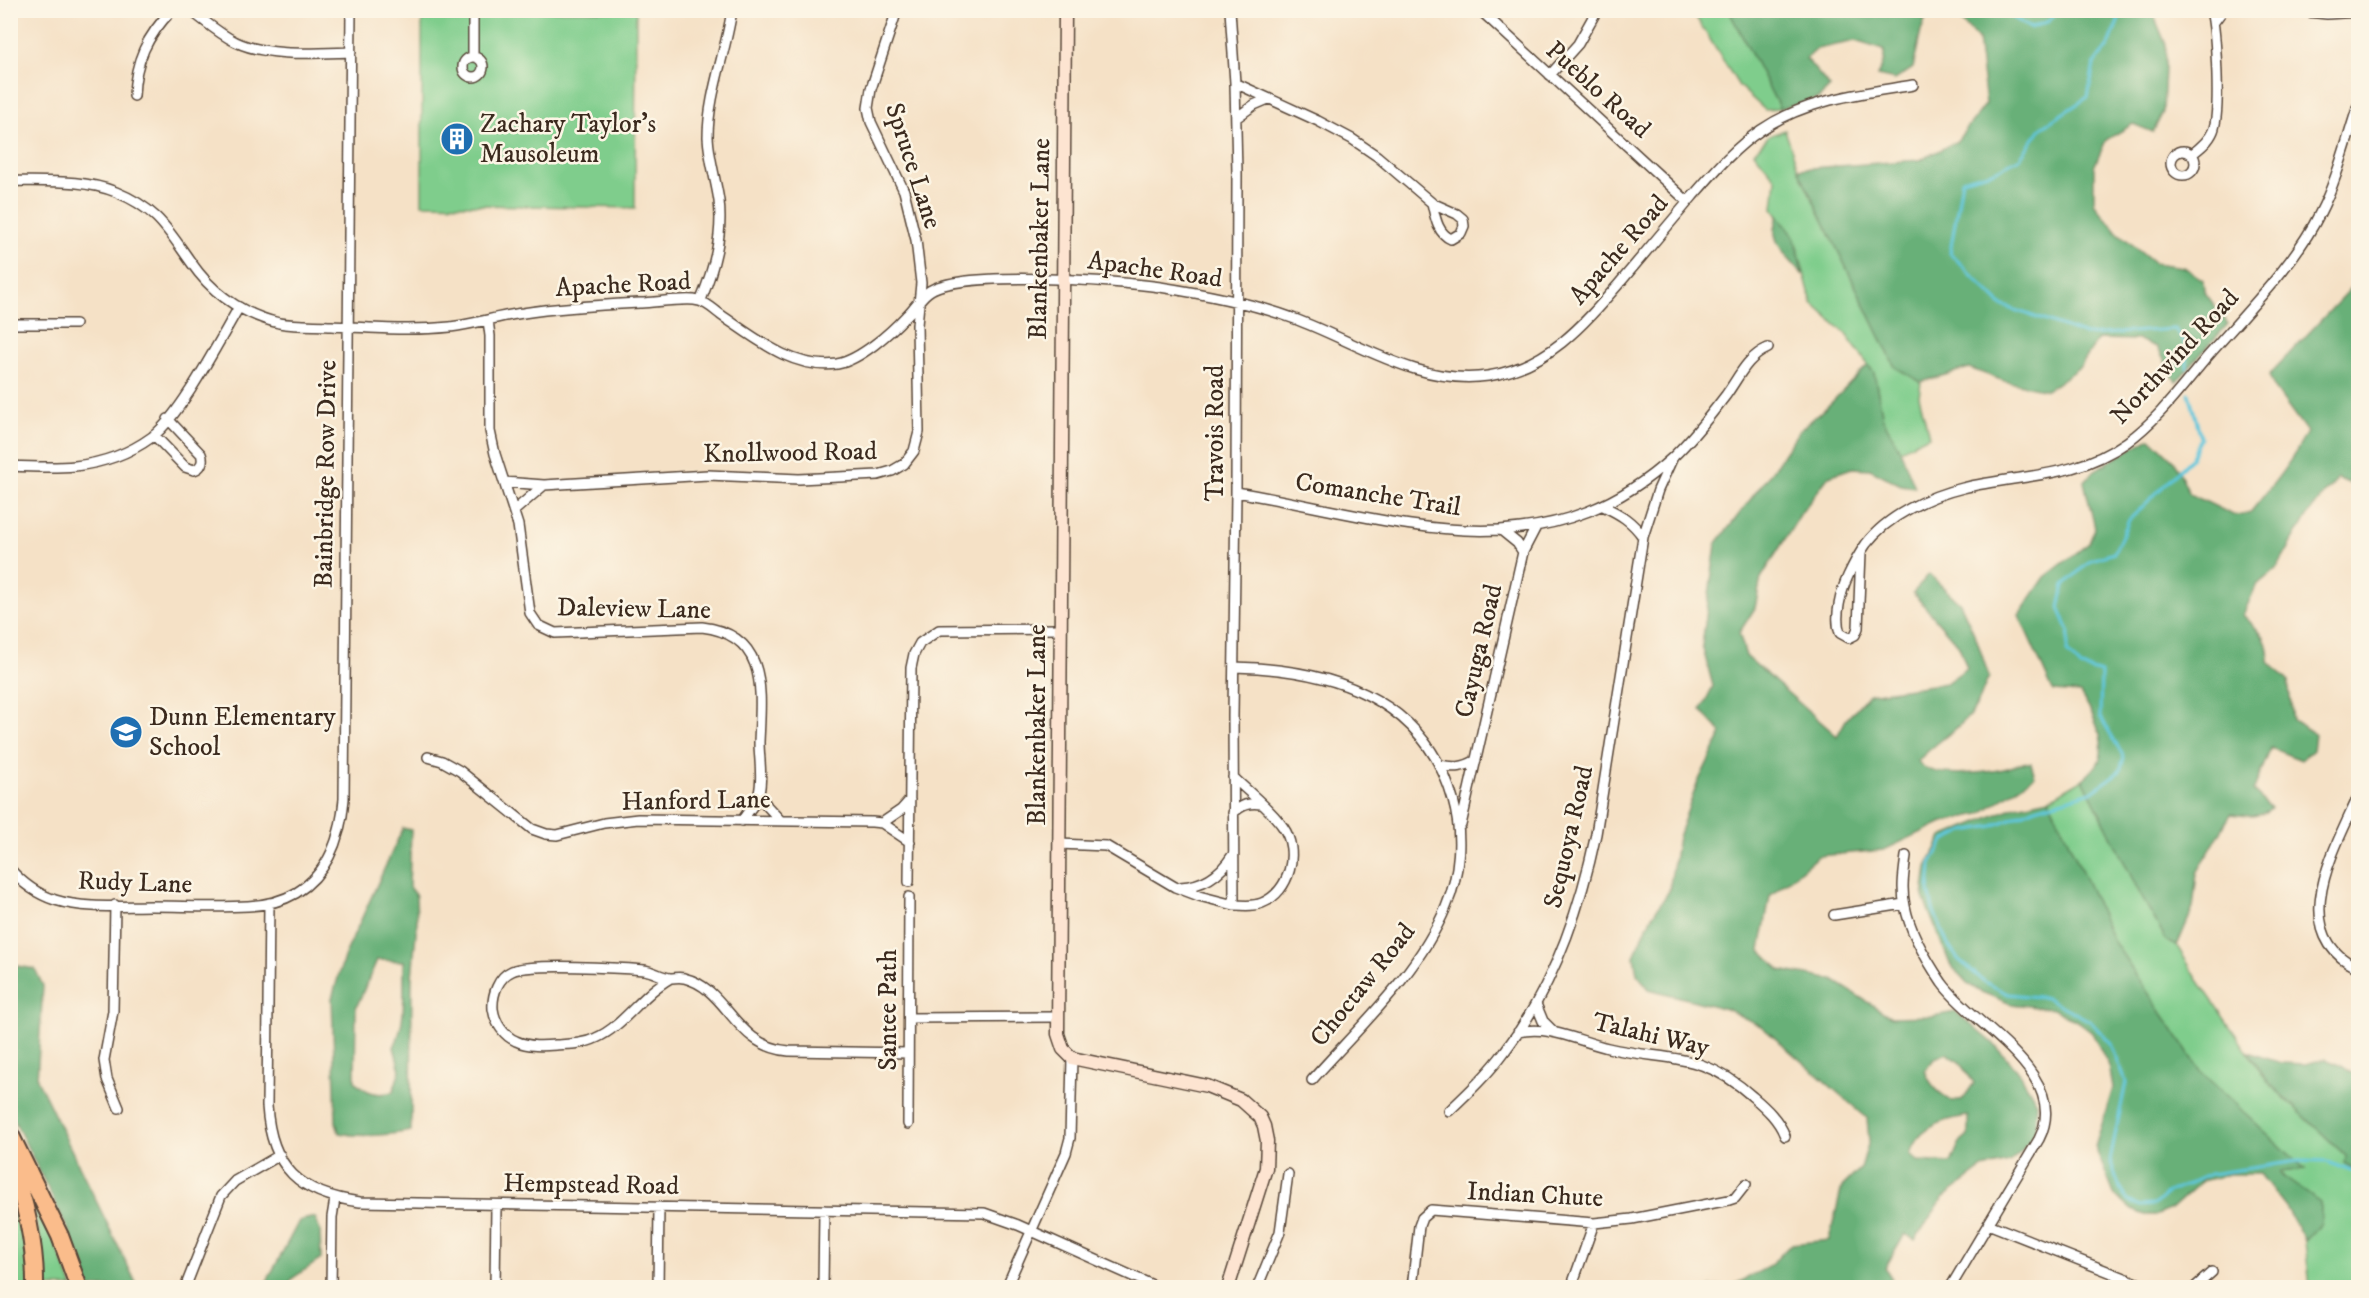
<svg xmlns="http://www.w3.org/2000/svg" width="2369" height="1298" font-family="'IM FELL DW Pica',serif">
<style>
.green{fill:#7fcd8c;stroke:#5d7c55;stroke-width:1.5}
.forest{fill:#67b078;stroke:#516d4b;stroke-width:1.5;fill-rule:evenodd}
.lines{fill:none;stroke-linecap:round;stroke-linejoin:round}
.stream{stroke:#60c7dd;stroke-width:3}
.street-casing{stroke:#574537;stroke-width:12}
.secondary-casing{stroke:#574537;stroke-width:15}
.highway-casing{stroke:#574537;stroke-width:20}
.street{stroke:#fff;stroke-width:9}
.secondary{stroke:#fde4d1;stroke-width:12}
.highway{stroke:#fabc8b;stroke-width:16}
.labels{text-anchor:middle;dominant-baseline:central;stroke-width:5;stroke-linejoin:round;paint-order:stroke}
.street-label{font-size:26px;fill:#3b2a1e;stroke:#fcf5e5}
.poi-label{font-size:26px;fill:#3b2a1e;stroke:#fcf5e5;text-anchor:start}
</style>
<rect width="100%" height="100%" fill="#fcf5e5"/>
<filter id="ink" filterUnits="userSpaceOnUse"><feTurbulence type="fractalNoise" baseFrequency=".0167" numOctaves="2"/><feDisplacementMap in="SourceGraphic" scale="12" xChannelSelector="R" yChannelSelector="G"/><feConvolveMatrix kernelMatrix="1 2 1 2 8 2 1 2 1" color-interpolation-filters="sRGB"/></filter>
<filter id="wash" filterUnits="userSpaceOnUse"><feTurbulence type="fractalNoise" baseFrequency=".008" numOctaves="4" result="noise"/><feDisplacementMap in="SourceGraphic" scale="24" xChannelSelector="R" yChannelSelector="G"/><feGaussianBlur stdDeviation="1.35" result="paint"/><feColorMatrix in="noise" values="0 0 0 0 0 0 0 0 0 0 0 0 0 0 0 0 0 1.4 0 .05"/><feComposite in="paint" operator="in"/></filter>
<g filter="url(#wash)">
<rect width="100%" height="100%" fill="#f5e1c6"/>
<path class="green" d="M422 11H636L635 208 422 204Z
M1684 11H1729L1780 109 1765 110 1739 86 1696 17Z
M1785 130 1798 169 1895 367 1921 382 1919 396 1929 436 1900 450 1883 419 1874 373 1845 333 1812 303 1795 239 1773 208 1776 179 1754 152 1769 136Z
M2083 779 2140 894 2167 941 2177 946 2198 980 2269 1083 2346 1156V1164L2358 1172V1287H2310L2305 1241 2321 1224 2280 1172 2304 1169 2203 1075 2114 942 2049 799Z
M10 1174 27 1234 30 1287H11Z
M30 1184 73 1287H42L41 1242 29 1191Z"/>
<path class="forest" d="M1729 11H2152L2166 45 2163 112 2153 132 2133 124 2106 140 2094 167V203L2117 232 2155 263 2184 267 2203 280 2204 291 2228 324 2176 382 2157 347 2139 340 2098 339 2081 366 2047 390 2004 381 1969 368 1921 382 1895 367 1798 169 1920 160 1956 142 1986 104 1978 39 1960 20 1958 12 1926 17 1921 31 1913 68 1895 80 1877 76 1884 61V50L1855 41 1817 49 1806 59 1830 87 1819 98 1780 109Z
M1778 215 1795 239 1803 275C1794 264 1777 249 1775 234 1774 228 1777 221 1778 215Z
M2358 281V487L2337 478 2307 516 2278 567 2256 586 2243 615C2260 633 2269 636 2269 662L2288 681 2293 720 2315 734 2313 750 2301 760 2271 748 2253 791 2271 808C2259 819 2246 816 2231 814L2197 873 2193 908 2177 946 2167 941 2140 894 2083 779C2089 774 2096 768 2099 761 2108 740 2091 711 2080 693L2053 691 2019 615 2045 577 2089 543 2095 528 2084 482 2095 470 2150 438 2174 461 2190 494 2233 515 2249 514C2270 488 2292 462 2307 432L2274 387 2269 375Z
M1868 365 1874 373 1883 419 1900 450 1915 487 1901 485 1870 469 1852 468 1829 476 1801 513 1761 578 1755 608 1739 633 1746 656 1837 736 1846 720 1869 694 1946 683 1967 668 1959 646 1913 593 1929 574 1960 603 1977 640 1989 677C1983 687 1981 699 1975 708 1961 729 1935 742 1918 761 1928 780 1985 773 2004 769 2016 767 2017 761 2031 763L2035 776 1980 814 1943 822 1884 850 1818 856 1770 896 1760 950 1780 970 1833 980 1891 1017 1933 1016 1956 1012 1992 1042 2017 1069 2037 1103 2035 1133 2021 1152 2009 1162 1983 1168 1943 1198 1915 1240 1905 1234 1885 1268 1892 1279 1884 1287H1709L1732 1286 1770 1266 1791 1244 1829 1240 1842 1187 1861 1168 1869 1141 1867 1118 1761 1026 1726 1009 1649 989 1637 974 1634 956 1651 918 1669 891 1678 837 1697 784 1722 733 1701 710 1713 686 1702 645 1716 544 1770 474 1799 431 1831 403ZM1947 1053 1959 1062 1974 1083 1963 1099 1953 1102C1939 1093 1930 1086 1925 1070L1935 1058ZM1968 1116V1136L1959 1144 1951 1163 1918 1161 1910 1154C1917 1128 1945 1119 1968 1116Z
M2049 799 2114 942 2202 1073 2305 1169 2280 1172 2282 1176 2321 1203V1224L2305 1241 2286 1207 2260 1174H2228L2202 1181 2171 1209 2158 1215H2145L2132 1210 2114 1194 2095 1147 2113 1088 2109 1066 2091 1031 2079 1022 2053 1009 2011 1004 1979 991 1968 984 1950 964 1923 897 1927 867 1942 837 2016 806Z
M403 828 411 830 409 887 416 896 417 922 412 978 411 1131C386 1135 364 1138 339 1133L336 1122 332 998 344 957ZM377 960 404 961C403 990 407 1021 394 1047L400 1070 393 1092C377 1096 366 1093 355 1081L356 1008Z
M11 965 35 969 43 986 37 1079 138 1287H88L67 1227 11 1114Z
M2248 1052 2281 1063 2305 1064 2325 1059 2340 1065 2358 1077V1172L2345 1164 2346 1156 2269 1083Z
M315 1217 320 1231 321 1259 293 1278 287 1287H264L299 1221Z"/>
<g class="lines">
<path class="stream" d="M1884 10H1891
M2001 10 2030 28 2049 21 2058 10
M2115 10 2119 19 2109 45 2094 64 2088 97 2042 127 2020 158 1995 171 1962 180 1950 253 2001 305 2086 335 2175 329 2187 346V368
M2189 393 2201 438 2191 459 2129 520 2114 553 2091 560 2064 585 2059 608 2069 631 2067 652 2081 667 2101 673 2100 716 2124 757 2120 771 2091 792 2036 808 1993 826 1964 831 1944 841 1931 863 1929 891 1933 909 1948 945 1958 959 1985 982 2008 994 2047 998 2090 1021 2111 1044 2126 1082 2110 1160 2120 1188 2128 1201 2141 1206 2154 1205 2166 1194 2210 1174 2298 1161 2326 1162 2355 1172 2358 1176"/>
</g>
</g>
<g filter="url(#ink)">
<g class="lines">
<g class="street-casing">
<path id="street" d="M190 10C205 21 219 34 236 42 267 57 317 53 351 52
M1480 10 1688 202
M2288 10 2327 14 2358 12
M2214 22 2223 10
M473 57V10
M463 67a10 10 0 1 1 20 0a10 10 0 1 1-20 0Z
M1550 75 1578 44 1597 10
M1235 83 1318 121 1352 139 1377 156 1432 203 1457 214 1463 219 1464 226 1461 233 1451 239C1437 233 1435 216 1432 203
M134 96C135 61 147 36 172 10
M1236 118 1254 105 1268 99
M2171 163a12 12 0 1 1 24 0a12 12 0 1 1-24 0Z
M2192 154C2200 148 2209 141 2213 131 2221 112 2216 32 2211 10
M10 181C46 182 83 179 116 192 163 211 171 237 199 273 219 298 248 316 279 323 297 326 314 325 332 326 371 328 411 331 450 327 475 324 499 316 523 313 562 307 602 305 641 303 658 302 677 299 694 300 705 301 712 308 721 315 755 338 793 370 837 364 860 360 890 333 906 316 914 309 919 299 928 292 956 269 1119 281 1160 287 1205 294 1253 303 1295 319 1357 342 1419 386 1488 376 1549 367 1585 323 1623 279 1646 252 1669 224 1692 197 1713 173 1734 148 1761 130 1806 99 1860 94 1913 85
M701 300C714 268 723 236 719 201 716 180 709 159 708 137 708 95 726 52 732 10
M488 320 490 336V431L495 454 518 525 530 613 538 625 555 633 702 627C769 635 761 692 759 742 759 758 763 778 759 793 757 803 747 812 742 821
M10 324H75
M154 435 185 467 194 470C201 468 204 461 201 454L168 419
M10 466C32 467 54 468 75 466 102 463 130 453 152 437 181 415 219 341 239 307
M504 482 544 485 708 475 799 479 878 475 892 471 904 464 914 451 919 432 917 325 921 283 916 240 904 191 871 122 868 108 871 89 897 10
M1236 492C1392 518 1540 579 1673 457 1693 438 1710 416 1726 395 1739 377 1747 357 1768 348
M1603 506C1620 514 1632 521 1643 537
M514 511 544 485
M1501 530 1517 543 1523 552
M1861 552 1858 628 1855 635 1849 638 1840 633C1834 617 1841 591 1848 576 1853 565 1859 554 1866 544 1887 516 1929 496 1963 488 2021 474 2075 479 2127 442 2159 419 2183 385 2208 356 2245 313 2295 264 2320 213 2337 180 2346 142 2358 106
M1234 667C1331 669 1424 697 1453 800 1463 835 1460 874 1446 907 1418 974 1360 1026 1312 1080
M428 757 442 761 460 771 532 829 546 834 557 835 604 823 638 819 872 822 882 823 910 842
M1439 765C1454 768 1463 768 1476 760
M1233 777C1249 793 1270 808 1283 827 1300 851 1290 892 1262 903 1252 907 1244 905 1234 905
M759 793 767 806 781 821
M2358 797C2335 849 2285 933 2358 968
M1233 813C1242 805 1249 802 1261 804
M882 823 901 810 910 800
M1461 825 1523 552 1536 527
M1059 844 1106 846 1175 887 1199 896 1234 905 1233 716 1236 492 1237 173 1235 83 1230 10
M1906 856C1904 872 1901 889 1905 906 1910 933 1927 961 1942 983 1973 1026 2072 1074 2039 1139L1950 1288
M10 869C22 883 37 894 55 900 84 909 120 906 151 906 183 906 216 908 248 906 265 905 281 902 296 893 330 872 341 836 344 799L351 10
M909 882 911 668 914 654 920 643 939 630 1060 629
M1180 887C1204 886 1220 875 1232 856
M269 903 267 1106C271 1168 300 1194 360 1202L984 1213 1018 1225 1159 1288
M115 905 113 1011 104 1060 107 1079 119 1108
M1834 915 1904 904
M670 978C663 983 655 988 649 994 632 1009 617 1029 596 1038 584 1044 570 1044 556 1045 543 1046 529 1047 516 1041 504 1036 495 1023 493 1009 492 995 498 977 512 971 530 963 621 968 644 970 653 971 661 977 670 978 675 978 679 977 684 978 729 989 733 1046 789 1051L908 1053
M1536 1004 1543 1021 1554 1032
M909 1018 1058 1017
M1518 1032C1550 1025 1578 1041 1608 1048 1669 1062 1701 1050 1753 1097 1766 1108 1779 1120 1785 1136
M1449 1111C1469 1092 1489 1073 1505 1051 1553 988 1580 910 1596 834L1643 537 1658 490 1673 457
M908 1124 909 897
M1988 1224 2150 1288
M185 1288 221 1196 235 1181 280 1155
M331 1288 332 1217 335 1199
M495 1288 496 1205
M658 1288 659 1207
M823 1288 824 1210
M1006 1288 1066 1153 1070 1138 1072 1058
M1257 1288 1280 1232 1288 1174
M1412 1288 1419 1226 1422 1218 1431 1210 1594 1223 1632 1219 1729 1200 1735 1198 1746 1184
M1571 1288 1594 1223
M2194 1288 2212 1272"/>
</g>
<g class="secondary-casing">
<path id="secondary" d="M1065 10 1058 1034 1063 1049 1072 1058 1207 1086 1241 1100 1260 1117 1264 1126 1267 1141 1266 1168 1228 1288"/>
</g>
<g class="highway-casing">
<path id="highway" d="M10 1134 60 1236 79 1288
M10 1158C25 1200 36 1243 35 1288"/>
</g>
<use href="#street" class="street"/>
<use href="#secondary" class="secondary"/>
<use href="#highway" class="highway"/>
</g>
</g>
<defs>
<g id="building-disc" transform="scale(1.725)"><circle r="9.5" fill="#1f6fb2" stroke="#fcf5e5"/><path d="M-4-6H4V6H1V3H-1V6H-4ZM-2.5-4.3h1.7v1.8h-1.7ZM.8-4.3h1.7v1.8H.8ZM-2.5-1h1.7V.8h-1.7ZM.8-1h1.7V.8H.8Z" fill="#fff"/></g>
<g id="school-disc" transform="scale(1.725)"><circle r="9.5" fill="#1f6fb2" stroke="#fcf5e5"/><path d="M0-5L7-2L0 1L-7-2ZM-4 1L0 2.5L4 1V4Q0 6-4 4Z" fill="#fff"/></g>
</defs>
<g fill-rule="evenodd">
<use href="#building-disc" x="457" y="139"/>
<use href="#school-disc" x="126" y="732"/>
</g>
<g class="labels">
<g class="street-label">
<text transform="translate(1598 90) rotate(42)">Pueblo Road</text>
<text transform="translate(913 166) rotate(72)">Spruce Lane</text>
<text transform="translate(1040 239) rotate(-89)">Blankenbaker Lane</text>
<text transform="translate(1619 250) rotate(-49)">Apache Road</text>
<text transform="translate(1155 270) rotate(8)">Apache Road</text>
<text transform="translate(623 285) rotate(-3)">Apache Road</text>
<text transform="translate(2175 357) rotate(-47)">Northwind Road</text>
<text transform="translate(1215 433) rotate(-90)">Travois Road</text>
<text transform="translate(790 453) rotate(-1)">Knollwood Road</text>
<text transform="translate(326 474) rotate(-89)">Bainbridge Row Drive</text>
<text transform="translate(1378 495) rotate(9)">Comanche Trail</text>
<text transform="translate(634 609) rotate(1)">Daleview Lane</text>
<text transform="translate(1479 651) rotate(-77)">Cayuga Road</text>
<text transform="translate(1037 725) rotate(-90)">Blankenbaker Lane</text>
<text transform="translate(696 801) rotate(-1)">Hanford Lane</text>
<text transform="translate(1569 837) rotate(-77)">Sequoya Road</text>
<text transform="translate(135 883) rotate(2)">Rudy Lane</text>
<text transform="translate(1363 985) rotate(-51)">Choctaw Road</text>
<text transform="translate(888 1010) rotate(-90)">Santee Path</text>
<text transform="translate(1651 1035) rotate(13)">Talahi Way</text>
<text transform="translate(591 1185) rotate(1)">Hempstead Road</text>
<text transform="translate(1535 1195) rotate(3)">Indian Chute</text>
</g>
<g class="poi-label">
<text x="480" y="124">Zachary Taylor's<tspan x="480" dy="30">Mausoleum</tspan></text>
<text x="149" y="717">Dunn Elementary<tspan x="149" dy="30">School</tspan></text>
</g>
</g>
<rect width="2369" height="1298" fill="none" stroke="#fcf5e5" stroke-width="36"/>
</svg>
